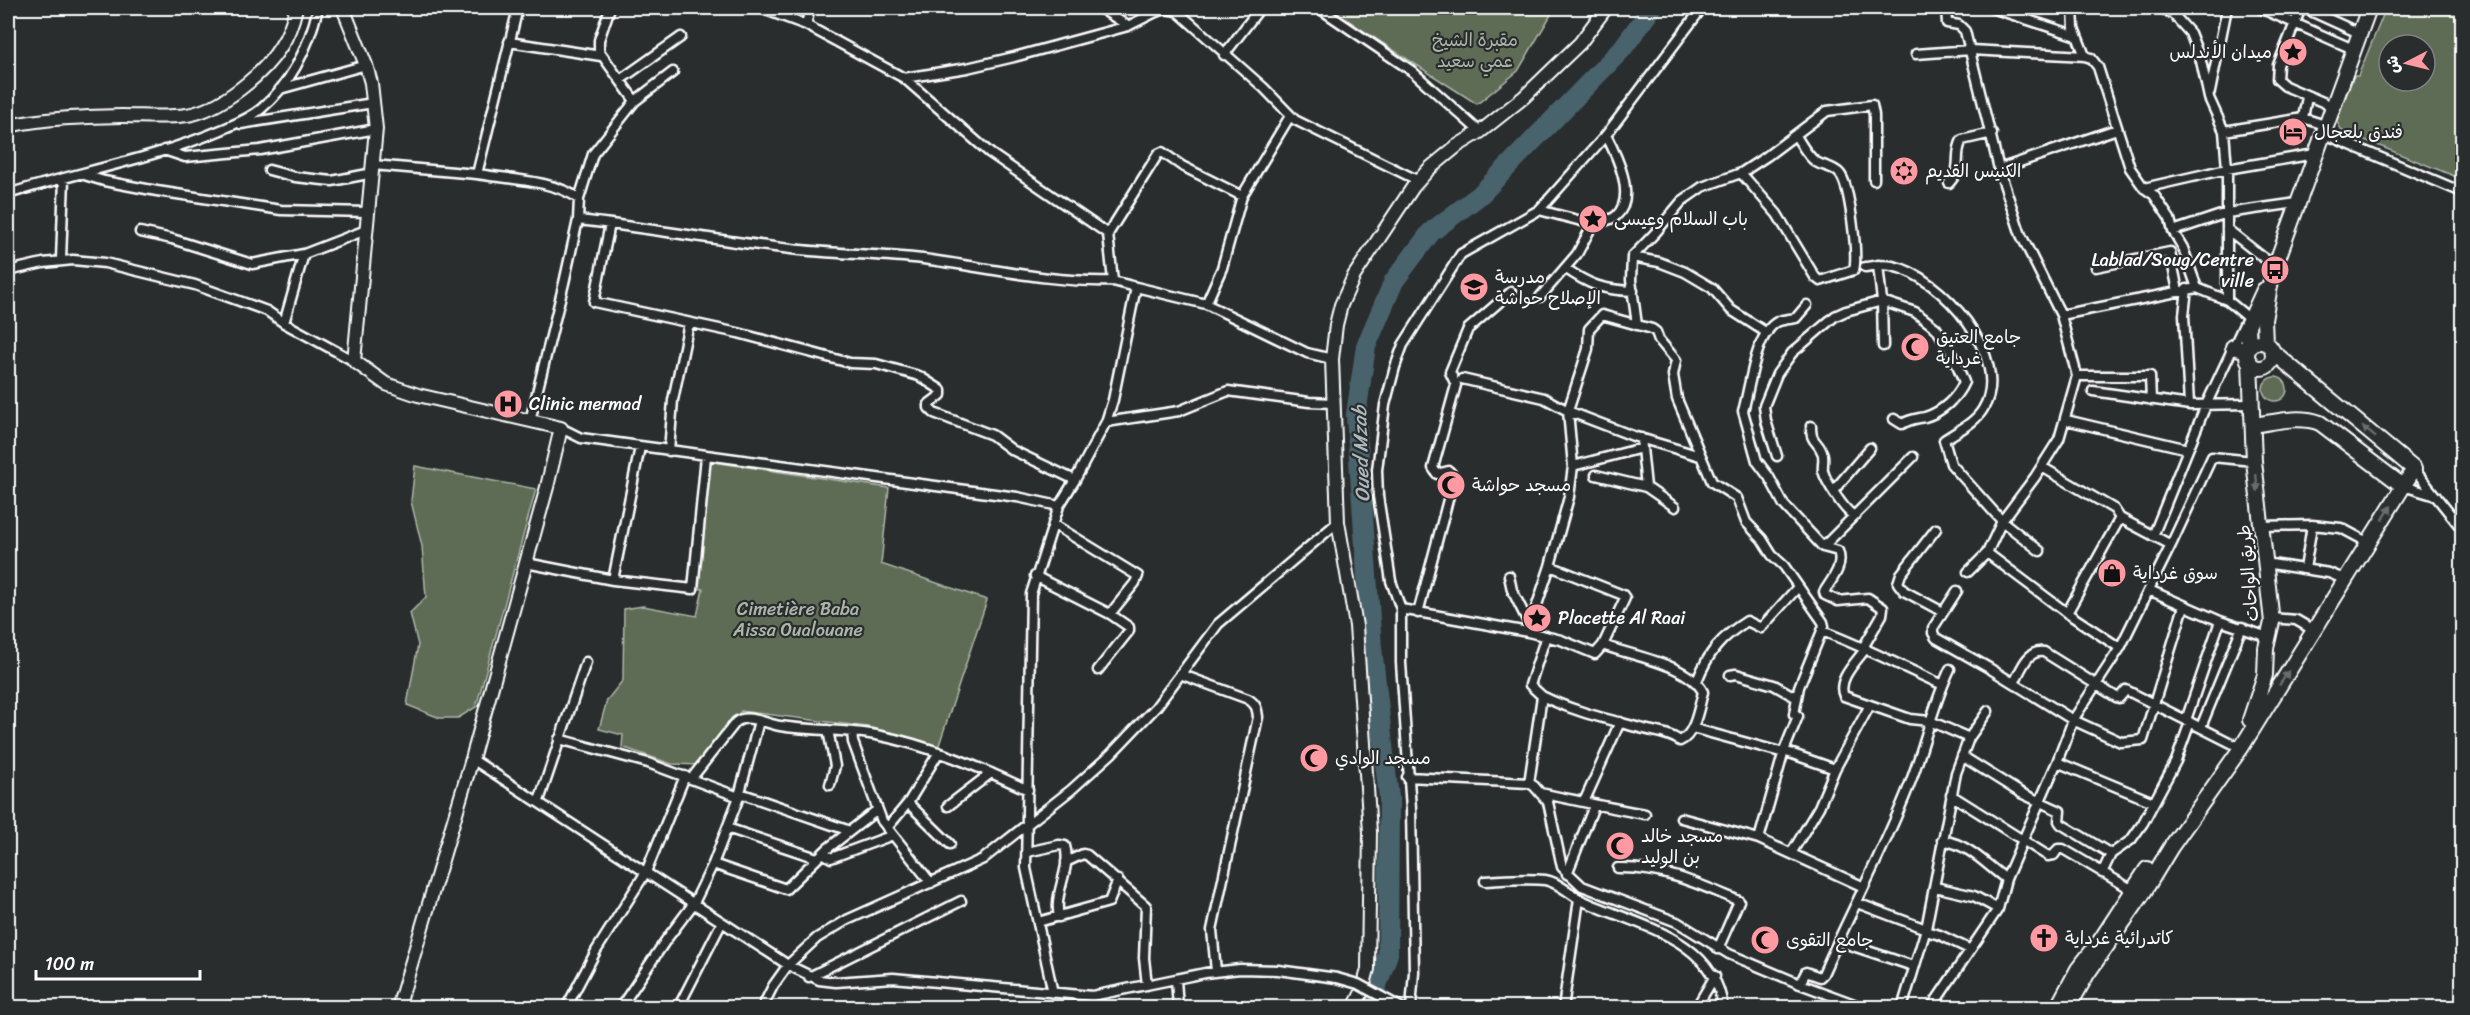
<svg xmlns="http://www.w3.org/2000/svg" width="2470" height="1015" font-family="Sriracha,'Playpen Sans Arabic',sans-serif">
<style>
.green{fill:#5e6c54;stroke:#aeb6aa;stroke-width:1.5;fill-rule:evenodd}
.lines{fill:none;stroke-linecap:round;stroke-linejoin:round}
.river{stroke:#48646d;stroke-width:20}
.street-casing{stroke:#fff;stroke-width:13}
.secondary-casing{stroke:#fff;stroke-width:16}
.primary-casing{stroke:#fff;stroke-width:18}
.street{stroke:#2a2d2e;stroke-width:8}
.secondary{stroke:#2a2d2e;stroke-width:12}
.primary{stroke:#2a2d2e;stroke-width:14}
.street-bridge-casing{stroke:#fff;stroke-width:13;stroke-linecap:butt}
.street-bridge{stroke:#2a2d2e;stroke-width:8}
.oneway{fill:#6a6c6d}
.labels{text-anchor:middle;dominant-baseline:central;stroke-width:4.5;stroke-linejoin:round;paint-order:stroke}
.park-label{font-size:18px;fill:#aeb6aa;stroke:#2a2d2e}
.poi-label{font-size:18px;fill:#fff;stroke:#2a2d2e;text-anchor:start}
.street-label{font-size:18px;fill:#fff;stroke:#2a2d2e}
.water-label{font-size:20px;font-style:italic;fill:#adb9bd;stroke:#2a2d2e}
</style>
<rect width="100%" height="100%" fill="#2a2d2e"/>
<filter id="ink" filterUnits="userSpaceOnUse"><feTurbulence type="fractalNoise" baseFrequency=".0167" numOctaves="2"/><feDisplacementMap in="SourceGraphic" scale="12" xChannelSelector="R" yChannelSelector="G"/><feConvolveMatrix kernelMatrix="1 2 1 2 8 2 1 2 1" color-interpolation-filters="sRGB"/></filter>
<g filter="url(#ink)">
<path class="green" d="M1328 8H1555L1518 71 1477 104Z
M2386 8H2462V169L2459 178 2342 131 2336 120 2354 76H2358ZM2389 45H2425V81H2389Z
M2263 389a12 12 0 1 1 24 0a12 12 0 1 1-24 0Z
M706 461 889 488 881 564 987 600 938 748 868 727 741 711 701 765 672 764 622 747 623 735 599 729 607 700 623 680 624 609 643 606 697 616 703 589 695 588Z
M415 466 536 489 476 707 458 718H440L407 705 418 645 410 613 426 597 422 546 411 501Z"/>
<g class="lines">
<path class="river" d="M1369 1008 1388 954 1389 798 1372 648 1356 415 1366 346 1394 281 1431 232 1480 195 1622 49 1652 8"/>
<g class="street-casing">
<path id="street" d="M760 8 806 25 810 8
M1100 8 1128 26
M1319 8 1412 71 1480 132
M1946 8 1947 23 1959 25 1965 31 1999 169 2021 235 2061 315 2077 376 2059 439 2035 477 2002 521 1987 553 1968 572
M1992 8 2077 36
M2073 8 2074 28 2085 56
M2162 8 2174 15 2190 33 2201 61 2209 98 2224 131 2227 169V300
M2260 8 2353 49
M2301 8 2278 65 2277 79 2285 86 2332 106
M2304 8 2359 33
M806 25 904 78 967 68 1014 57 1128 26 1156 12 1166 9 1177 11 1264 88 1295 120 1419 181
M509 42 601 56
M1916 54 1971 50 2085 56 2091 58 2098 67 2130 168 2144 188 2154 195 2170 219 2173 231 2183 248 2197 288 2227 300 2250 319
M1224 55 1260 8
M904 78 990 153 1108 234
M620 80 681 37
M280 89 366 65
M2210 92 2227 8
M635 101 673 72
M2303 118 2325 125
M241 124 373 103
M2224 131 2303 118 2307 97
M2322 133 2462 192
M164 150 185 157 260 150 376 129
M373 165 477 174 518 8
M1999 169 2117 129
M269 170 295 177 332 181 373 173
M1741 173 1777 214 1815 277 1820 281 1854 270C1858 255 1850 186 1840 174 1833 166 1824 167 1816 162 1807 156 1802 145 1796 136
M81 174 104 181 157 191 281 210 368 212
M477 174C507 179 555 180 579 199L578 220 564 283 530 421
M1949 183C1964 167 1953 156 1962 140L1992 133
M2144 188 2227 169 2315 154
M8 194C78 172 153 159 221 130 235 124 249 119 261 109 292 83 309 46 318 8
M579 199 593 154 635 101 599 51V40L610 8
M1539 210 1593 224
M578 220C649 228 719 241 791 249 834 254 879 254 923 259 986 267 1049 283 1113 281
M610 224 594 302 738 333 850 363 876 364 919 376 941 390V395L929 404V408L934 413 992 435 1012 450 1075 480
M2227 229 2274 266
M2173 231 2227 213 2297 203
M140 232 172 239 252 264 304 254 366 230
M1632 257 1659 262 1685 272 1712 288 1731 310 1767 333
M61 260 64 178
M1878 265 1882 301 1883 346
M1865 267C1874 266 1884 264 1892 266 1940 275 2014 359 1983 409 1975 423 1957 431 1944 440L1951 464 2002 521 2040 551
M2096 267 2170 252 2178 291
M1565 268C1589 285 1603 290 1633 291
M8 271 43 263 73 260 105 263 195 285 267 311 284 323 354 361
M1136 287 1206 304 1307 353 1332 359
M2187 289 2184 315 2189 404
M1540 297 1577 254 1593 224C1600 222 1610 221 1616 216 1637 197 1617 156 1606 135
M1206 304 1222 268 1242 196 1290 116
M1807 305 1796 318C1791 319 1783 319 1777 322 1755 334 1750 388 1743 411L1757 461 1769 477 1784 505 1823 547 1838 551C1844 566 1832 579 1824 592L1825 595 1838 601 1868 598 1883 608 1882 615 1864 646
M2061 315 2197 288
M284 323 304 254
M1637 325 1631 280 1632 257 1656 232 1682 201 1702 187 1741 173 1767 156 1827 111 1872 105 1874 115V180
M2077 376H2150L2151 400
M1462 379 1544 398 1568 411 1633 436 1700 456
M2093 391 2190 405 2252 404
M2066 420 2188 449
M1106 422 1179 411 1228 391 1309 402 1334 403
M1811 426C1811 444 1817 439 1822 452 1825 457 1822 465 1823 471 1826 482 1844 510 1853 515
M561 428 581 438 1017 497 1059 506
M1642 448 1646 487 1675 507
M669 451 673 400 689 323
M1777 456 1766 421 1764 406 1777 374 1792 353 1835 316 1846 311 1882 301 1915 312 1936 328 1953 355 1964 382C1957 398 1942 412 1925 417 1916 419 1910 419 1902 424L1894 419
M1573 466 1642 448 1641 438
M2414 469 2462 529
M1596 475 1646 487
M2403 486 2436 496
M1834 490 1870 448
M1053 524 1138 576 1135 583 1110 614
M2261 526 2312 525 2341 528 2369 543
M1936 529 1901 574 1898 583 1904 591 1943 612
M2153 536 2206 405 2246 320
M2171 545 2212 457 2254 461
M1823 547 1913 457
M1987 553 2067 613 2120 648
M526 563 613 580 693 589 706 456
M2265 563 2329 573 2346 580
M1550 566 1623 595 1625 598 1603 645
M2305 569 2312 525
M1035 576 1110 614 1129 627V631L1098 670
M1509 576 1512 590 1530 626
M613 580 640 447
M2149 590 2220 621 2268 637
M1957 591 1933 628V633L1936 638 1989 668 2073 720 2121 742 2143 740 2184 606
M1401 609 1528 632 1561 640 1595 654 1603 645C1631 656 1689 664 1703 692 1699 707 1695 735 1680 741 1667 732 1654 732 1640 728 1607 719 1572 711 1542 696
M1418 613 1454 477 1449 471 1437 474 1433 468 1456 385 1450 372 1468 329 1511 292
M2067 613 2120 518
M2272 618 2296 620 2315 631
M1822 631C1863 646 1902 667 1943 685
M1528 632 1550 566 1569 497 1573 466 1568 411 1588 349 1589 329 1602 315 1652 329 1656 332 1659 340 1676 360 1673 375 1677 399 1712 482 1737 498 1746 522 1762 539 1772 555 1784 566 1823 622 1824 626 1799 687 1794 714 1798 716 1784 751 1759 839
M1866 648C1857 661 1836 680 1844 696L1910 719 1930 721 1969 738
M1180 674 1248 699C1256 704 1257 708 1258 717L1212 930 1216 971
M1730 675 1736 674 1774 685 1797 698
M1697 681C1708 653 1721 637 1747 621L1761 628 1798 587
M2014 683C2021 670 2027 649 2044 652L2116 697 2119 698 2126 690 2241 748
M2186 720 2220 621
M2201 727 2242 627
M1692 728 1784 753
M828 730 835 766 830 785
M852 732 853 742 882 821 931 883
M559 739 648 763 739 797 713 864 694 903 666 940 620 1008
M1784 751 1835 769
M1962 756 2021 793 2060 811 2059 821 2061 824 2111 854
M472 759 788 965 819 980 836 982 893 978 1092 996 1205 973 1240 969 1278 970 1337 978
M2057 762 2153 802
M1407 777 1529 783 1534 786 1548 802 1562 867 1582 886 1677 922 1729 954 1800 984 1865 1008
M691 779 736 722C747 713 767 724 780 726 812 731 845 729 876 735 929 745 979 767 1028 790
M1529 783 1542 696 1530 685 1546 636
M740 793 850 831
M1540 793C1575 800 1609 808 1645 814
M1951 795 2048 856 2054 855 2058 849H2063L2136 892
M739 796 759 721
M539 801 586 662
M1584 802 1620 722
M908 803 950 844
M948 806 991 773
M1681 818 1759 839 1864 887
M727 828 817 858
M887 828 908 803 939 752
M1942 840C1970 845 1984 863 2006 879
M1027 852 1059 845 1065 846C1072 869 1053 892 1059 917
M1792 852 1819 807 1835 769 1870 705
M823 853 831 858 893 835
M1066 862 1083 854 1087 855 1146 906 1144 958 1147 985
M713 864 786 889 827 849 877 810
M1618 868C1662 867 1699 884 1739 901L1718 949
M2102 873 2111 854 2131 840 2143 823 2176 761 2190 722
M1567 874 1594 806
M1485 881C1505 880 1526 878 1545 880 1558 882 1570 894 1581 900 1635 925 1715 937 1723 1008
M1935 887 1974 896 1998 909
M1857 903 1926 929
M1038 922 1109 902 1118 880
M1925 931 1940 935 1969 949
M1838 941 1913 966
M809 977 961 901
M1176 979 1178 1008
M1800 984 1806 972 1820 977 1823 974C1851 911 1884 850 1909 786 1924 748 1932 707 1950 669
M1053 993 1026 868 1031 594 1059 506 1075 480 1106 422 1113 400 1136 287 1113 281 1108 234 1158 154 1162 152 1182 166 1242 196
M566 1008 596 951 646 872 685 776
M678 1008 722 922
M762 1008 773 986 788 965 817 938 847 920 983 859 1071 790 1111 754 1156 707 1218 624 1338 522
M1087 1008 1092 996
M1411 1008 1414 972 1411 809 1401 663V609L1391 581 1378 496 1377 470 1385 405 1395 367 1403 345 1461 254 1539 210 1551 197 1606 135 1702 8
M1563 1008 1579 899
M1696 1008 1715 976
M1902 1008 1926 929 1956 773 1969 738 1988 711
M1931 1008 1998 909 2006 879 2057 762 2073 720 2120 648 2171 545 2120 518 2114 509 2042 467"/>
</g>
<g class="secondary-casing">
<path id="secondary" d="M343 8 366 65 371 83 376 129 354 361 386 384 418 395 561 428 547 487 472 759 398 1008
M8 126C45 118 84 117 122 116 143 116 166 118 187 115 220 110 264 74 281 46 289 34 293 21 296 8
M1354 1008 1362 992 1368 969 1370 832 1356 626 1338 522 1332 359 1336 325 1341 305 1354 276 1413 187 1429 169 1457 146 1480 132 1524 97 1580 43 1606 8"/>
</g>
<g class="primary-casing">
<path id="primary" d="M2247 355a13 13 0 1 1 26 0a13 13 0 1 1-26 0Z
M2265 343 2264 320 2272 275 2369 8
M2233 347 2248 351
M2249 348 2248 325 2264 290
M2250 362 2254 461 2272 622 2266 648 2265 675 2250 720
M2253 425C2275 422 2299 415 2320 423L2403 486
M2057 1008 2078 969 2100 941 2147 869
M2068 1008 2087 974 2142 895 2171 847 2241 748 2414 469 2273 352"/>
</g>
<use href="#street" class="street"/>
<use href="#secondary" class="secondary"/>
<use href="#primary" class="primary"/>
<g class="street-bridge-casing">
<path id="street-bridge" d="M1337 978 1358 984 1402 1008"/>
</g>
<use href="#street-bridge" class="street-bridge"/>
</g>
<defs><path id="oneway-solid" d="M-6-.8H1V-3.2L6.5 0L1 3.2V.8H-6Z" transform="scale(1.5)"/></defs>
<g class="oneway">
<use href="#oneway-solid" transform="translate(2369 432) rotate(-141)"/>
<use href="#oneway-solid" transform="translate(2257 483) rotate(84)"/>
<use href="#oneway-solid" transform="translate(2387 513) rotate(-58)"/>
<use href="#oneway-solid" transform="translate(2284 678) rotate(-57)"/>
</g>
</g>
<defs>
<g id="sight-disc" transform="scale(1.5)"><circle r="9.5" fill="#ff9aa2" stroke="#2a2d2e"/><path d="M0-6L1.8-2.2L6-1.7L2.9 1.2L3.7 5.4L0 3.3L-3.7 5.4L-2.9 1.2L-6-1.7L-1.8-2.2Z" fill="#111"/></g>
<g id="hotel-disc" transform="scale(1.5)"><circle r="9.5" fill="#ff9aa2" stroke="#2a2d2e"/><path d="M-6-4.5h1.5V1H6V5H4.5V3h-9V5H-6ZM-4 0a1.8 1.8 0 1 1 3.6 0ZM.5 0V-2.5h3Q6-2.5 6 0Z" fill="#111"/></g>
<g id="synagogue-disc" transform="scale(1.5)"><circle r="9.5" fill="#ff9aa2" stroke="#2a2d2e"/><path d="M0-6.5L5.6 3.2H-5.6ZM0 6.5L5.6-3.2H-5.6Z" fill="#111"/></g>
<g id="bus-disc" transform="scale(1.5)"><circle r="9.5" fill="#ff9aa2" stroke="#2a2d2e"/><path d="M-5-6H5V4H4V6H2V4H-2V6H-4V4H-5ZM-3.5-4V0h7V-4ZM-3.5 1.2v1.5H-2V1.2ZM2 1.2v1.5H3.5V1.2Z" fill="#111"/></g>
<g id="school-disc" transform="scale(1.5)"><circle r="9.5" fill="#ff9aa2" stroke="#2a2d2e"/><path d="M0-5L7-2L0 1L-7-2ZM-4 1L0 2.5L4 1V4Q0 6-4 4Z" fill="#111"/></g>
<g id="mosque-disc" transform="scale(1.5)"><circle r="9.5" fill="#ff9aa2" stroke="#2a2d2e"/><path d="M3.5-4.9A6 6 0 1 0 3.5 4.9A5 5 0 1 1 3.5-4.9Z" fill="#111"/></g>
<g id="hospital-disc" transform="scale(1.5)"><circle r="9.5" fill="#ff9aa2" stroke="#2a2d2e"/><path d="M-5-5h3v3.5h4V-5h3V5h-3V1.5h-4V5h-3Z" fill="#111"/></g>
<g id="shop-disc" transform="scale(1.5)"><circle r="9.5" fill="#ff9aa2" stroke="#2a2d2e"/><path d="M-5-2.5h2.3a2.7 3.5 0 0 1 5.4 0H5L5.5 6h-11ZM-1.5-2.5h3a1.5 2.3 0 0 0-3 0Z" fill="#111"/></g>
<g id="church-disc" transform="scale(1.5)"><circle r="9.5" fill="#ff9aa2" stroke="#2a2d2e"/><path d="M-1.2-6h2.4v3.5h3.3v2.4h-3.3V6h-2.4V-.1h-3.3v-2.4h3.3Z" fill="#111"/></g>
</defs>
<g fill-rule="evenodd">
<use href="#sight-disc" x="2293" y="52"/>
<use href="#hotel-disc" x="2293" y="132"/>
<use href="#synagogue-disc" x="1904" y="171"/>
<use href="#sight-disc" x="1593" y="219"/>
<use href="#bus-disc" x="2275" y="270"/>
<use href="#school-disc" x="1474" y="287"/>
<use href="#mosque-disc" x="1915" y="347"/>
<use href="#hospital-disc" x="508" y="404"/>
<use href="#mosque-disc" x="1451" y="485"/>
<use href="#shop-disc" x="2112" y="573"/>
<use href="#sight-disc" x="1537" y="618"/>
<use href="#mosque-disc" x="1314" y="758"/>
<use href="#mosque-disc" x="1620" y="846"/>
<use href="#church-disc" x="2044" y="938"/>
<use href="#mosque-disc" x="1765" y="940"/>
</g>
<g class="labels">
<g class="park-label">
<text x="1475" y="40">مقبرة الشيخ<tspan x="1475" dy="21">عمي سعيد</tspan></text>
<text x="798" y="609">Cimetière Baba<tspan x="798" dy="21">Aissa Oualouane</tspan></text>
</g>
<g class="poi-label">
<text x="2272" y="52" text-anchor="end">ميدان الأندلس</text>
<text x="2314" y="132">فندق بلعجال</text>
<text x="1925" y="171">الكنيس القديم</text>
<text x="1614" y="219">باب السلام وعيسى</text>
<text x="2254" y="260" text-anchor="end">Lablad/Soug/Centre<tspan x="2254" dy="21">ville</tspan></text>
<text x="1495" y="277">مدرسة<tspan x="1495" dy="21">الإصلاح حواشة</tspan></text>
<text x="1936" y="337">جامع العتيق<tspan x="1936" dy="21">غرداية</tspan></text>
<text x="529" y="404">Clinic mermad</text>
<text x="1472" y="485">مسجد حواشة</text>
<text x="2133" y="573">سوق غرداية</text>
<text x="1558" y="618">Placette Al Raai</text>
<text x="1335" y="758">مسجد الوادي</text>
<text x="1641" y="836">مسجد خالد<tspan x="1641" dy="21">بن الوليد</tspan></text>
<text x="2065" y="938">كاتدرائية غرداية</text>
<text x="1786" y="940">جامع التقوى</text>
</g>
<g class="street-label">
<text transform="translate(2248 573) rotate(-95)">طريق الواحات</text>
</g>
<g class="water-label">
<text transform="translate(1361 454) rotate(-92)">Oued Mzab</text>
</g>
</g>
<rect width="2470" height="1015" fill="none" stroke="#2a2d2e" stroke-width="30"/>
<rect x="15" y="15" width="2440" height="985" fill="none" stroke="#fff" stroke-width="2" filter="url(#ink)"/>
<g transform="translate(2407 63) rotate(263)"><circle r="28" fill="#2a2d2e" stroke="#7f8182" stroke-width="1.5"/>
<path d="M0-4.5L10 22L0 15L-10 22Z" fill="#ff9aa2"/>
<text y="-9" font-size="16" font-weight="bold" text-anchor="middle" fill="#ffffff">ش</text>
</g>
<path d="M36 970v9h164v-9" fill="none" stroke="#ffffff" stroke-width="3"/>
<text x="45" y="970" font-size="18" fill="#ffffff" stroke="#2a2d2e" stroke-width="4.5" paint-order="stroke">100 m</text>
</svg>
